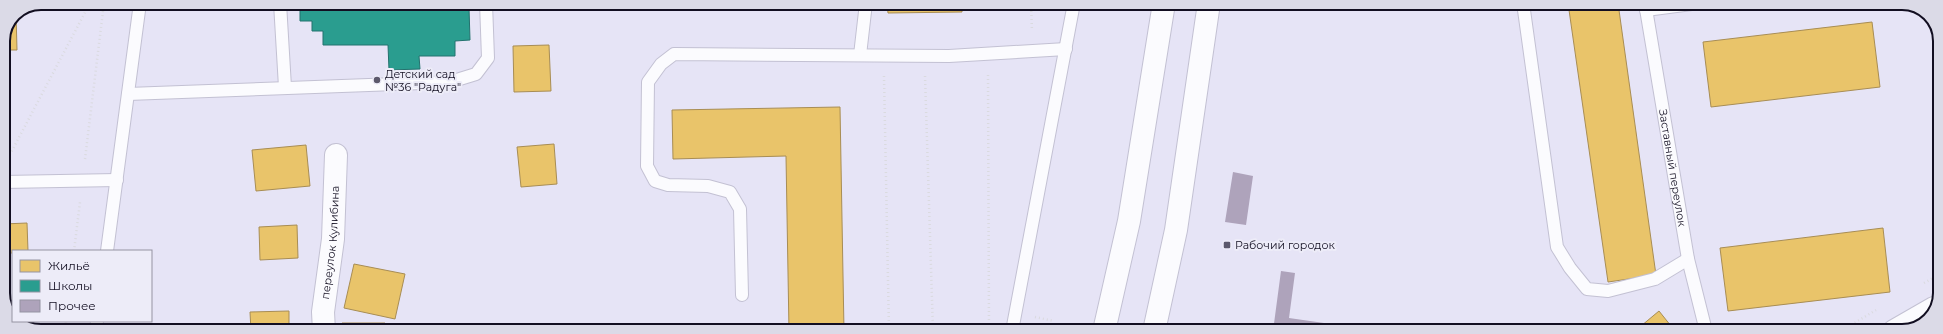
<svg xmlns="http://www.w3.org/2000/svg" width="1943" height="334" font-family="Montserrat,sans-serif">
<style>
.homes{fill:#e9c46a;stroke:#a88d54}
.schools{fill:#2a9d8f;stroke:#23726e}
.building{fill:#aea3bb}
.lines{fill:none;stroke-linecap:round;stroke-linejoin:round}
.service-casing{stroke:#c3c1d3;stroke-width:14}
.minor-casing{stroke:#c3c1d3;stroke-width:24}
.secondary-casing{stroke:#c3c1d3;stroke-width:24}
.path{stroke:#dadadf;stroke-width:2.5;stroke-dasharray:1 3;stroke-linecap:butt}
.service{stroke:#fbfbfe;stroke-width:12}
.minor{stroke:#fbfbfe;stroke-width:22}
.secondary{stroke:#fbfbfe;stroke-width:22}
.poi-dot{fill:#5c596c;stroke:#edecf8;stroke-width:1.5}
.labels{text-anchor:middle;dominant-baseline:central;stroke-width:4;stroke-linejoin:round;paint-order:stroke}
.poi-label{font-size:11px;fill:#120e21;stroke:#edecf8;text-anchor:start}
.street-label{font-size:11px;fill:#120e21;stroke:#edecf8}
.rim{fill:none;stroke:#120e21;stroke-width:2}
</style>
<rect width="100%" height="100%" fill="#e6e4f6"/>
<path class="homes" d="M887 3H962V12L888 13Z
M1568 3H1618L1656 275 1608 282Z
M16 13 17 50H3V41L14 14Z
M1872 22 1880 87 1711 107 1703 42Z
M549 45 551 91 514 92 513 46Z
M3 83 5 149H3Z
M840 107 844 331H789L786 156 673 159 672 110Z
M554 144 557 184 521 187 517 147Z
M306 145 310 186 256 191 252 150Z
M27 223 28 251H13V253H3V224Z
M297 225 298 258 260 260 259 227Z
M1883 228 1890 292 1728 311 1720 248Z
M354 264 405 274 395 319 344 308Z
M289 311V331H251L250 312Z
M1659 311 1675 331H1635Z
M342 323H385V331H342Z"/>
<path class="schools" d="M300 3H455V9L469 8 470 40 455 41V56H419L420 69 389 70 388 45H323V31H312V21H300Z"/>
<path class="building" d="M1233 172 1253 176 1246 225 1225 222Z
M1281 271 1295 273 1289 318 1324 323 1323 331H1273Z"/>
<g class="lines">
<g class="service-casing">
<g id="service">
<path d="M280 3 285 87"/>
<path d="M1523 3 1557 247 1570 268 1587 289 1608 291 1655 279 1688 259"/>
<path id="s1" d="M1645 3 1688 259 1706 331"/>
<path d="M1646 10 1699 3"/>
<path d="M860 55 866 3"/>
<path d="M128 94 450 82 476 74 488 58 486 3"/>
<path d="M3 182 117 180"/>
<path d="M107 251 140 3"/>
<path d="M742 295 740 209 730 192 708 186 668 185 655 181 647 166 648 82 661 64 674 54 949 56 1066 49"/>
<path d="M96 331 97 321"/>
<path d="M1012 331 1074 3"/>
</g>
</g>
<g class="minor-casing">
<g id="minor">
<path id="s2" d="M324 331 323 312 333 239 336 155"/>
<path d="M1894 331 1934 308"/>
</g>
</g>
<g class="secondary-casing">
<path id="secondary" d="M1104 331 1129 221 1164 3
M1154 331 1176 230 1209 3"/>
</g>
<path class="path" d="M1031 3 1032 31
M988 75 989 331
M884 76 889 331
M925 76 933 331
M85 159 104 3
M6 162 90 3
M74 251 80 202
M1924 283 1940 274
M7 305H13
M1035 317 1054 321
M65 331 66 321
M1841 331 1876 310"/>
<use href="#service" class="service"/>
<use href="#minor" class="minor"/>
<use href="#secondary" class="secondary"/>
</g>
<g class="poi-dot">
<circle cx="377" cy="80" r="4"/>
<rect x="1223" y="241" width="8" height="8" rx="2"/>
</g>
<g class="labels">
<g class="poi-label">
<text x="385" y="74">Детский сад<tspan x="385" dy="13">№36 "Радуга"</tspan></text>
<text x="1235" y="245">Рабочий городок</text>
</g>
<g class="street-label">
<text stroke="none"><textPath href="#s1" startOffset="167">Заставный переулок</textPath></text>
<text stroke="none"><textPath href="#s2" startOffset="89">переулок Кулибина</textPath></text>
</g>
</g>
<path d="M0 0H1943V334H0ZM41 10H1902A31 31 0 0 1 1933 41V293A31 31 0 0 1 1902 324H41A31 31 0 0 1 10 293V41A31 31 0 0 1 41 10Z" fill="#dbdae7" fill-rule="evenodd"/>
<path class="rim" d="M41 10H1902A31 31 0 0 1 1933 41V293A31 31 0 0 1 1902 324H41A31 31 0 0 1 10 293V41A31 31 0 0 1 41 10Z"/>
<rect x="12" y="250" width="140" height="72" fill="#edecf8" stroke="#9593a2"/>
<rect x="20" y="260" width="20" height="12" fill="#e9c46a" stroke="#9593a2"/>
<text x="48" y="270" font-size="12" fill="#120e21">Жильё</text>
<rect x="20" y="280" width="20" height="12" fill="#2a9d8f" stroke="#9593a2"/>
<text x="48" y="290" font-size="12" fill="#120e21">Школы</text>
<rect x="20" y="300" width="20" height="12" fill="#aea3bb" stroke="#9593a2"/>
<text x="48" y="310" font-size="12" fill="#120e21">Прочее</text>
</svg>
